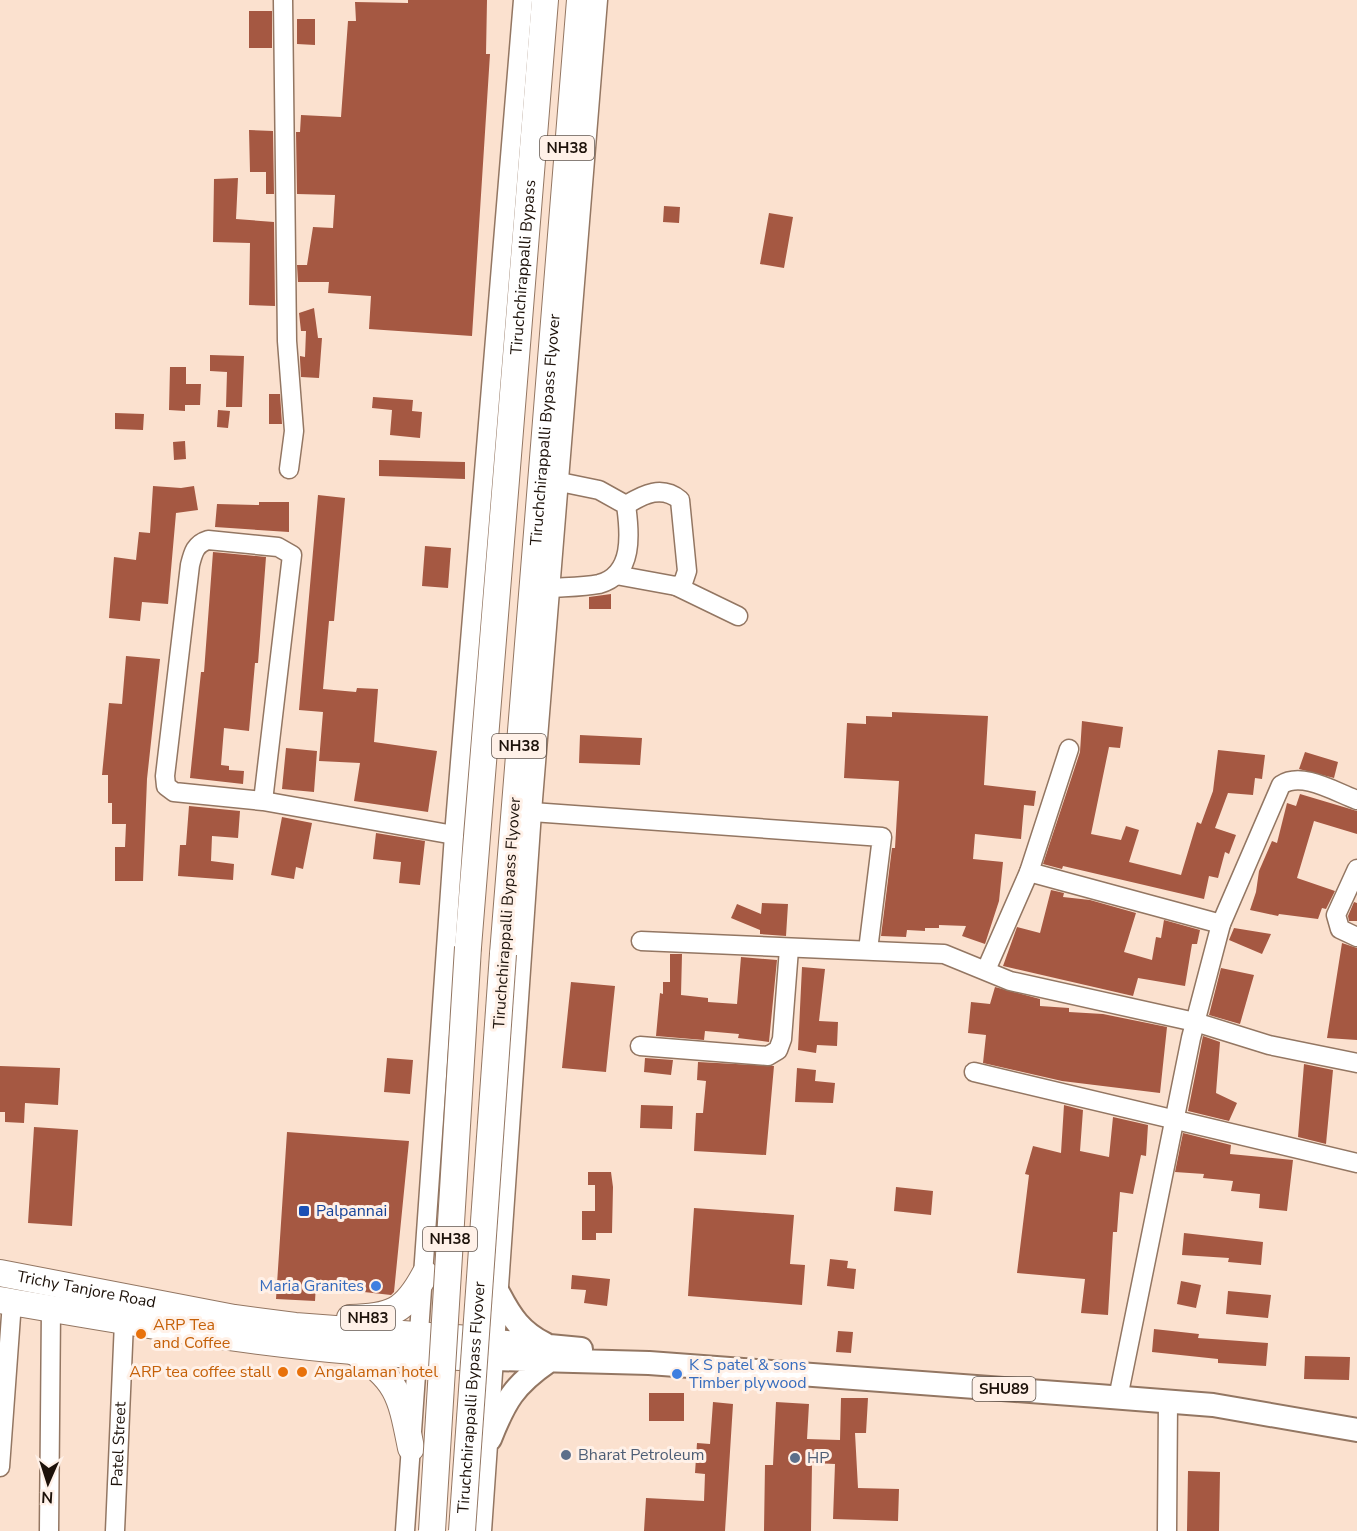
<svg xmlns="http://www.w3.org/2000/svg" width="1357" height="1531" font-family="'Nunito Sans',sans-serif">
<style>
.building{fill:#a55842}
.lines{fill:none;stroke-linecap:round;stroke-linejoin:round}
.minor-casing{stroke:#937662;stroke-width:21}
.major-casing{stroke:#937662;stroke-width:26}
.highway-casing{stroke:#937662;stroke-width:28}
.minor{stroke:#fff;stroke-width:18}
.major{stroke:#fff;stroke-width:22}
.highway{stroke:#fff;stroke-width:26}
.highway-bridge-casing{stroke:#937662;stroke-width:28;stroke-linecap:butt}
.highway-bridge{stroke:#fff;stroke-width:26}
.transit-dot{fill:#1a4fb4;stroke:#fff1e8;stroke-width:2}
.shop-dot{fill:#3f7fe0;stroke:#fff1e8;stroke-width:2}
.food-dot{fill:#e8710a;stroke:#fff1e8;stroke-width:2}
.service-dot{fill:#5c6f8a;stroke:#fff1e8;stroke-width:2}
.labels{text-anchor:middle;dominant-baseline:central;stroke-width:6;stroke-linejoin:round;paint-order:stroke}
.shield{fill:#fff1e8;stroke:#61554d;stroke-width:1.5}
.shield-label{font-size:15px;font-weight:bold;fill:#1d120a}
.street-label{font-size:16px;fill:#1d120a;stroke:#fff1e8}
.transit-label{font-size:16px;fill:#164399;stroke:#fff1e8;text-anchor:start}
.shop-label{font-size:16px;fill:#366cbe;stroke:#fff1e8;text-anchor:end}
.food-label{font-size:16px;fill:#c56008;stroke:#fff1e8;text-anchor:start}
.service-label{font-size:16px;fill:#4e5e75;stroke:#fff1e8;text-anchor:start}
</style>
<rect width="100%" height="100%" fill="#fbe1cf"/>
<path class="building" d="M408 0H487L486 54H490L472 336 369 329 371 296 328 293 329 282H298L297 265H307L313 227 333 228 335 195 297 194 296 132H300L301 115 341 117 348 21H356L355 2 408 3Z
M249 11H272V48H249Z
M297 19H315V45L297 44Z
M249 130 273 131 274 194H266V172H250Z
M238 178 236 219 274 222 275 306 249 305 250 243 213 242 214 179Z
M664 206 680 207 679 223 663 222Z
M769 213 793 217 784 268 760 264Z
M314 308 318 338H322L319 378 301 377 300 359V356L305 357 306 331H301L299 313Z
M210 355 244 356 242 407H226L227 372 210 371Z
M170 367H186V384H201L200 405H185V411L169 410Z
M269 394H280L282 424H269Z
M373 397 413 400 412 411 422 412 420 438 390 435 392 410 372 408Z
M218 410 230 411 228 428 217 427Z
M115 413 144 414 143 430 115 429Z
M185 441 186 459 174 460 173 442Z
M379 460 465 462V479L379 476Z
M153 486 181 488 194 486 198 510 176 513 168 604 142 602 140 621 109 618 114 557 136 560 139 532 150 533Z
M318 495 345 498 334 621H329L323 689 356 692 357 688 378 689 374 742 437 751 428 812 354 801 360 763 319 761 323 712 299 710Z
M259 502H289V532L215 527 217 504 259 505Z
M425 546 451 548 448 588 422 586Z
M213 552 266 557 258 663H255L249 731 224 728 221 765 229 766V770L244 771 243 784 190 778 201 672H204Z
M611 594V609H589V597Z
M126 656 160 659 147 779 143 881H115V847H125L126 824H112V803H108V775H102L109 703 122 704Z
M892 712 988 716 984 785 1036 791 1034 806 1024 805 1021 839 975 834 973 859 1003 862 999 901 985 944 962 936 966 926 939 925V928H925V931L907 930 906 937 881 936 892 848H895L899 781 844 778 847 723 866 724V716L892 717Z
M1082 721 1123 727 1120 748 1109 747 1091 834 1121 840 1126 826 1139 830 1129 862 1181 875 1197 822 1201 824 1213 791 1218 750 1265 755 1262 779 1255 778 1253 795 1228 793 1215 828 1236 835 1229 854 1225 852 1218 878 1209 876 1204 899 1063 866 1062 869 1043 864 1080 752Z
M580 735 642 738 640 765 579 763Z
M286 748 317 751 314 792 282 789Z
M1305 752 1338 762 1334 778 1299 769Z
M1300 794 1357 811V834L1314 821 1297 878 1335 891 1326 909 1322 908 1318 919 1279 914 1278 916 1250 910 1256 892 1259 871 1272 841 1277 843 1287 803 1296 806Z
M189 806 240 811 238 838 212 836 211 861 234 864 233 880 178 876 180 845H186Z
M282 817 312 823 303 869 296 867 294 879 271 875Z
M376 833 425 841 420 885 399 883 401 862 373 859Z
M1051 890 1064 893 1063 897 1090 900 1136 913 1124 952 1152 960 1156 937 1161 938 1164 920 1200 930 1197 944H1192L1185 986 1138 978 1133 996 1003 966 1017 927 1040 933Z
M1354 902 1357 903V921H1349L1348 916Z
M762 903 788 904 786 936 760 934V930L731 918 737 904 761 914Z
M1234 928 1271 934 1262 954 1229 940Z
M1342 943 1357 948V1040L1327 1038Z
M670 954H682L681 995 708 998V1002L737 1004 741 957 777 960 769 1042 738 1038 739 1034 705 1031 704 1040 656 1036 660 993 663 994V982H670Z
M802 967 825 969 819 1021 838 1022 837 1046 817 1045 816 1053 798 1050Z
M1221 968 1254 975 1240 1024 1209 1015Z
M571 982 615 986 606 1072 562 1068Z
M995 987 1040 999V1006L1069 1008V1012L1103 1014 1167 1027 1160 1093 1062 1081 983 1063 986 1035 968 1033 971 1002 990 1004Z
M1203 1036 1220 1042 1216 1093 1237 1103 1229 1121 1188 1111Z
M387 1058 413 1060 410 1094 384 1092Z
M645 1058 673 1060 671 1075 644 1072Z
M698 1062 774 1066 766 1155 694 1151 696 1113H703L706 1081 697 1080Z
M1304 1064 1333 1070 1326 1144 1298 1137Z
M0 1066 60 1068 58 1105 25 1103 24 1123 5 1122V1112H0Z
M797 1068 816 1070 815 1081 835 1083 833 1103 795 1102Z
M641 1105 673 1106 672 1129 640 1128Z
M1064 1105 1083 1110 1080 1151 1109 1157 1113 1117 1148 1125 1146 1156 1141 1155 1133 1194 1120 1192 1117 1232H1113L1108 1315 1081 1313 1085 1279 1017 1273 1029 1175 1025 1174 1033 1146 1061 1153Z
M34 1127 78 1130 72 1226 28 1223Z
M287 1132 409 1141 394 1292 391 1295 364 1292V1287L316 1284 315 1301 276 1299Z
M1183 1133 1231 1145 1230 1154 1293 1160 1287 1211 1259 1208 1260 1194 1231 1191 1233 1181 1203 1178 1204 1174 1175 1172Z
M588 1172H611L613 1187 612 1233H596V1240H582V1211H595V1185H588Z
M896 1187 933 1191 931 1215 894 1211Z
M694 1208 794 1215 790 1264 805 1265 802 1305 688 1296Z
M1184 1233 1263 1242 1261 1265 1228 1262 1229 1258 1182 1255Z
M830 1259 848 1261 847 1268 856 1269 854 1289 827 1286Z
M572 1275 610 1279 607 1306 584 1303 586 1290 571 1289Z
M1181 1281 1201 1285 1196 1308 1177 1304Z
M1228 1291 1271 1295 1268 1318 1226 1314Z
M1154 1329 1199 1334 1198 1338 1268 1343 1266 1366 1218 1363V1359L1152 1352Z
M838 1331 853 1332 851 1353 836 1352Z
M1305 1356 1350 1357 1349 1380 1304 1379Z
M649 1393H684V1421H649Z
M841 1398H868L866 1433H855L858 1488 899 1489 898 1521 833 1519 835 1464 812 1463 811 1531H764L765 1465H773L776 1402 809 1404 807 1439 840 1440Z
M713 1402 733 1404 725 1531H644L646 1498 704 1501 705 1474 695 1473 697 1443 710 1444Z
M1188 1471 1220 1472 1219 1531H1187Z"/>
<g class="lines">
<g class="minor-casing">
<g id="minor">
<path d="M283 0 287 341 294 431 289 469"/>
<path d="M626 505C644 494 662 485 680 500L687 571 683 583 676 586 738 616"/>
<path d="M616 575 676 586"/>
<path d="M552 588C567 587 584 587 599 584 634 575 630 533 626 505L599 490 560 482"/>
<path d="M263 801 292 555 278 547 208 540C195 544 193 553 190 565L165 776 166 786 174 792 263 801 454 835"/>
<path d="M532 812 882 837 868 950"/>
<path d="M1357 869 1336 915 1340 929 1357 937"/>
<path d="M1029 872 1221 924"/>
<path d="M641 941 944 954 1010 981 1195 1022 1269 1045 1357 1063"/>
<path d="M986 970 1029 872 1069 749"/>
<path d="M640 1046 768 1056 778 1050 782 1039 789 949"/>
<path d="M974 1072 1357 1163"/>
<path d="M1118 1398 1191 1038 1221 924 1281 785C1302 771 1335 792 1357 800"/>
<path d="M0 1467 12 1302"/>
<path d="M49 1531 51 1309"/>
<path id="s1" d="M115 1531 124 1322"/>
<path d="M405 1531 454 835 523 0"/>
<path d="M482 1531 532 812 598 0"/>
<path d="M1167 1531 1168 1402"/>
</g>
</g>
<g class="major-casing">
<path id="major" d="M499 1294C511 1317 521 1332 545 1344
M496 1341 581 1349
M495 1359 649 1363 1098 1396 1213 1405 1357 1430
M490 1439C505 1401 514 1385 549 1361"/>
</g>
<g class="highway-casing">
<g id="highway">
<path id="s2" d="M468 947 545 0"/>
<path id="s3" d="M503 954 580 0"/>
<path id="s4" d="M0 1273 234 1318 295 1326 496 1341"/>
<path d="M0 1300C117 1320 235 1341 353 1351 400 1355 448 1356 495 1359"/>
<path d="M350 1318C391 1317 405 1312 425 1274"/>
<path d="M353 1351C399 1379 401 1398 411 1448"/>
</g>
</g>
<use href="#minor" class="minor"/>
<use href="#major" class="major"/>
<use href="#highway" class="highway"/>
<g class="highway-bridge-casing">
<g id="highway-bridge">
<path d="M432 1531 468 947"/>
<path id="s5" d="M462 1531 503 954"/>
</g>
</g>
<use href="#highway-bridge" class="highway-bridge"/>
</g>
<rect class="transit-dot" x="298" y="1205" width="12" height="12" rx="3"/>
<g class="shop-dot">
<circle cx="376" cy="1286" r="6"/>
<circle cx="677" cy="1374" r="6"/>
</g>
<g class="food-dot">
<circle cx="141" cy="1334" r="6"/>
<circle cx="283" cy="1372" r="6"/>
<circle cx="302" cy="1372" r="6"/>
</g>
<g class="service-dot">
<circle cx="566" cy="1455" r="6"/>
<circle cx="795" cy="1458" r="6"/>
</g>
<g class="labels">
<g class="shield">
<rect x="540" y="136" width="54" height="24" rx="4.5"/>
<rect x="492" y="734" width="54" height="24" rx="4.5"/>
<rect x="423" y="1227" width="54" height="24" rx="4.5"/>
<rect x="341" y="1306" width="54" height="24" rx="4.5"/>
<rect x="972.5" y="1377" width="63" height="24" rx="4.5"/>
</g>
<g class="shield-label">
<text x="567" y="148">NH38</text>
<text x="519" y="746">NH38</text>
<text x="450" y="1239">NH38</text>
<text x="368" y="1318">NH83</text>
<text x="1004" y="1389">SHU89</text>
</g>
<g class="street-label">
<text stroke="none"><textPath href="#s2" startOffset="682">Tiruchchirappalli Bypass</textPath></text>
<text stroke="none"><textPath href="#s3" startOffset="526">Tiruchchirappalli Bypass Flyover</textPath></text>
<text transform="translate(507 913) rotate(-86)">Tiruchchirappalli Bypass Flyover</text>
<text stroke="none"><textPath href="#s4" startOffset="88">Trichy Tanjore Road</textPath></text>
<text stroke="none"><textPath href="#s5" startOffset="134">Tiruchchirappalli Bypass Flyover</textPath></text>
<text stroke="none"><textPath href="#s1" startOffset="87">Patel Street</textPath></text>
</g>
<g class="transit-label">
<text x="316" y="1211">Palpannai</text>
</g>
<g class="shop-label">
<text x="364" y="1286">Maria Granites</text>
<text x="689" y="1365" text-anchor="start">K S patel &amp; sons<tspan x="689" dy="18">Timber plywood</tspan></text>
</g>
<g class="food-label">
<text x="153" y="1325">ARP Tea<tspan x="153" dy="18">and Coffee</tspan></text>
<text x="271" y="1372" text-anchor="end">ARP tea coffee stall</text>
<text x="314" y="1372">Angalaman hotel</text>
</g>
<g class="service-label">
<text x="578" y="1455">Bharat Petroleum</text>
<text x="807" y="1458">HP</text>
</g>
</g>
<g transform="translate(48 1483) rotate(183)" stroke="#fff1e8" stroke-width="4.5" paint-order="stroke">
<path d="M0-4.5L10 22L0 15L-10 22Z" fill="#1d120a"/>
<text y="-9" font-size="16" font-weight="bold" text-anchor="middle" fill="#1d120a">N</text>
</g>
</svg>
